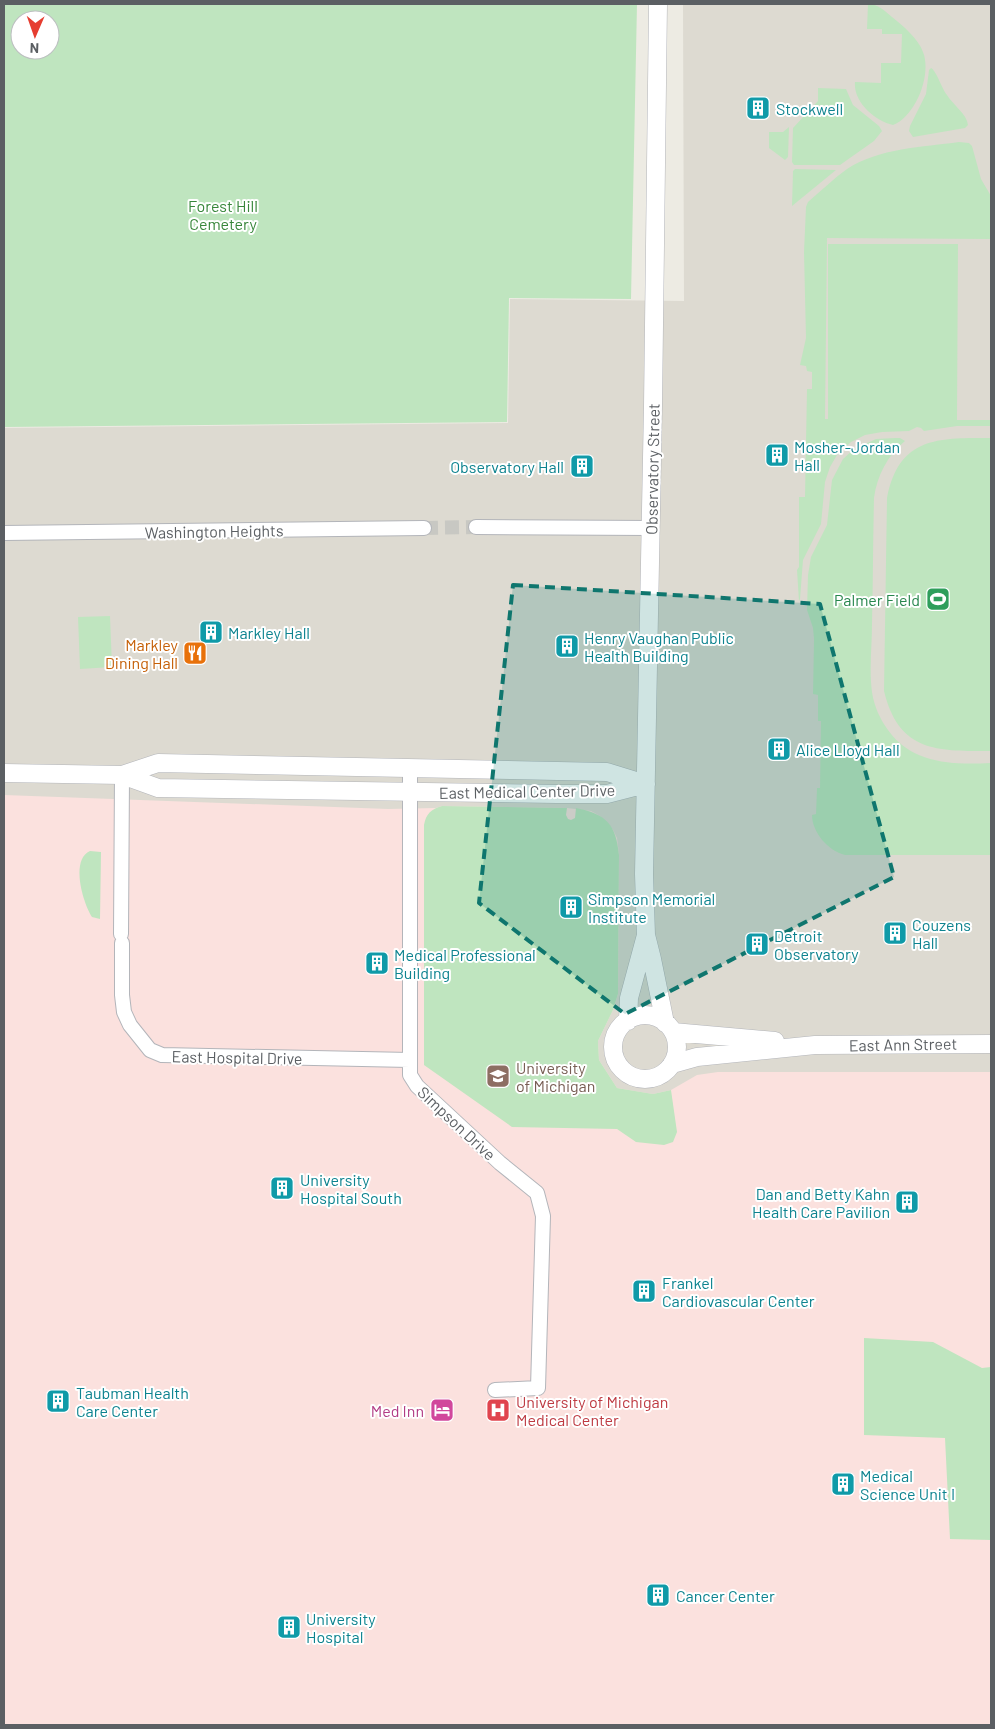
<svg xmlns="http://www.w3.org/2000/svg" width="995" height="1729" font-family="Barlow,sans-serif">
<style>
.education{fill:#dddad1}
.medical{fill:#fbe1de}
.green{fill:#bfe5bf;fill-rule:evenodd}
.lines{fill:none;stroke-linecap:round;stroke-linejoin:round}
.minor-tunnel{stroke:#c8c8c3;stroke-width:14;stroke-dasharray:14 7;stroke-linecap:butt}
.minor-casing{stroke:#b3b5ba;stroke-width:16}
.tertiary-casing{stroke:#b3b5ba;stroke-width:19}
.minor{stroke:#fff;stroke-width:14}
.tertiary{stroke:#fff;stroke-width:18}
.marked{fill:#0f766e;fill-opacity:0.2;stroke:#0f766e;stroke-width:4;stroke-dasharray:10 6;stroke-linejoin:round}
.labels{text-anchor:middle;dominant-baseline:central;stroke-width:4;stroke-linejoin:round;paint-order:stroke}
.culture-label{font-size:16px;fill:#0d838f;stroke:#fff;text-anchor:start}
.park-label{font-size:16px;fill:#37863a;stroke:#fff}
.street-label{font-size:16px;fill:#5b5f63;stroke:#fff}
.leisure-label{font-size:16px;fill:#27864d;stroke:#fff;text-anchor:end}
.food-label{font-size:16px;fill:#c56008;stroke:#fff;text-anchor:end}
.education-label{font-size:16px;fill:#785e54;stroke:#fff;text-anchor:start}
.health-label{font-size:16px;fill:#be3a42;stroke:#fff;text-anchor:start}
.hotel-label{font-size:16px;fill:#b23c85;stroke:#fff;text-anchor:end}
</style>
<rect width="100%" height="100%" fill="#edebe3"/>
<path class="education" d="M683 4H991V1725H4V428L508 423 510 299 684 301Z"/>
<path class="medical" d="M4 795 388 809 436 808 442 806 567 808 591 811 600 816 613 830 617 838 619 855 618 994 613 1010 598 1041 599 1060 617 1088 653 1094 671 1090 697 1075 718 1072H991V1725H4Z"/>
<path class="green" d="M4 4H637L631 299 509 298 507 422 4 427ZM20 20H50V50H20Z
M868 4C878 4 885 11 892 17 903 26 918 38 923 52 932 74 916 116 893 125 875 121 853 102 855 82L881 83V63H901L902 34H882V29H867Z
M931 68C936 70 942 89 947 95 953 105 967 114 968 125L965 128 913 137 909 131 910 126 926 94 929 70Z
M818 88 846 89 853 105 879 126 882 131 874 141 840 165H794L792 162 793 128 818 101Z
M789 127 788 157 785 160 769 148V132H783Z
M959 142 969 143 972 146 981 179 991 196V239L827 238 825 419H828V244H958L957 420H991V426H957L924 431 921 428 917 427 909 431 882 432 865 435 851 442 837 455 830 467 825 482 821 524 803 560 800 599 799 601 797 570 799 567V497H805L807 389H812V372L807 371 806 366 800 365 806 338 804 252 806 207 808 202C821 191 833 179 847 169 879 148 923 147 959 142Z
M795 169 836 170 792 206 793 171Z
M895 438H900L905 441C887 456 877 476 874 498 873 540 873 582 872 624 872 646 869 670 872 692 874 706 880 719 888 730 912 764 953 765 991 763V855H845C828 851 812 832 812 815L816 814 817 788H820L821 721H818V695L813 694 814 639 813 628 807 610 808 575 811 557 827 525 832 480 843 459 854 449 876 439Z
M991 438V751C938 751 899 753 884 691L887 498C899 436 939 438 991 438Z
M110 616 112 667 80 669 78 617Z
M442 806 567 808 566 815 568 819 571 820 575 818 576 808C607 814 616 825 619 855L618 994 613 1010 598 1041 599 1060 617 1088 653 1094 671 1090 677 1132 673 1142 664 1145 636 1142 617 1129 512 1127 424 1065V825C426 814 431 809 442 806Z
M90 851 101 852 100 919 92 917C83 903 70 860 90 851Z
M864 1338 933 1342 982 1368 991 1367V1540L950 1539 945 1438 864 1435Z"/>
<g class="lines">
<path class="minor-tunnel" d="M424 528 476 527"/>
<g class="minor-casing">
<path id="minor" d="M476 527 651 528
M4 533 424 528
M410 768V1075L417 1086 500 1163 537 1193 543 1216 538 1388 495 1390
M121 934 122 775
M122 943V995L124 1012 130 1025 150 1050 162 1055 410 1060"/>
</g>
<g class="tertiary-casing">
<path id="tertiary" d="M658 4 653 406 644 874 646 935 652 959 665 1023
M4 773 122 775 158 788 557 794H607L646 784
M122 775 158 763 607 772 646 784
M613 1047a32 32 0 1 1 64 0a32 32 0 1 1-64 0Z
M628 1021 629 998 646 935
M673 1032 775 1041
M672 1064 697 1057 815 1045 991 1044"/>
</g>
<use href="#minor" class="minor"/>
<use href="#tertiary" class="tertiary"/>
</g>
<path class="marked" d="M513 585 820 604 894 877 625 1014 479 903Z"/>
<defs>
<g id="building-square" transform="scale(1.25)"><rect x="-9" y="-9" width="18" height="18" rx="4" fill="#0f9aa8" stroke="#fff"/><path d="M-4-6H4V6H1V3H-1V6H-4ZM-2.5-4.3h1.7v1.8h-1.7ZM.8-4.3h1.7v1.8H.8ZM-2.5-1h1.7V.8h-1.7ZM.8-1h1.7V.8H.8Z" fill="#fff"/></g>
<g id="stadium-square" transform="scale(1.25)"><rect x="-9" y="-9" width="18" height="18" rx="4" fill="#2e9e5b" stroke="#fff"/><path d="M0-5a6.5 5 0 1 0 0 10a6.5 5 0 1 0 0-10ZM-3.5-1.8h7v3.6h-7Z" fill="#fff"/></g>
<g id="restaurant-square" transform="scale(1.25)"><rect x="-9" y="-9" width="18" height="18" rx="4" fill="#e8710a" stroke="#fff"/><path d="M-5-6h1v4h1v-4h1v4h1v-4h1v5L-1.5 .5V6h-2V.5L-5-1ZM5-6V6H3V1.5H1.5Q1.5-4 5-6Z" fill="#fff"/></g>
<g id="university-square" transform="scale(1.25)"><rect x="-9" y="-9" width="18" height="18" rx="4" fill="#8d6e63" stroke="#fff"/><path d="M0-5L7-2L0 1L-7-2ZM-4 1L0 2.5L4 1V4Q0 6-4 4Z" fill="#fff"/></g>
<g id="hotel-square" transform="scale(1.25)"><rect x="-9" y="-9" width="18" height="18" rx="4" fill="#d1479c" stroke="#fff"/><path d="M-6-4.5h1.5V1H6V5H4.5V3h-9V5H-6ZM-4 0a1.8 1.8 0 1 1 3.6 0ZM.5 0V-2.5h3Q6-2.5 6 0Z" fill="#fff"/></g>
<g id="hospital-square" transform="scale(1.25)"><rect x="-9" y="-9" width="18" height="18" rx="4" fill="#e0444e" stroke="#fff"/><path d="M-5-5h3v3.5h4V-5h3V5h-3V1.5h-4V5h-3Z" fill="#fff"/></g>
</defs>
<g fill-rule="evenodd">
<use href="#building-square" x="758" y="108"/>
<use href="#building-square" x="777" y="455"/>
<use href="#building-square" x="582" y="466"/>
<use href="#stadium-square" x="938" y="599"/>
<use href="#building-square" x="211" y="632"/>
<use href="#building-square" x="567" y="646"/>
<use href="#restaurant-square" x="195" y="653"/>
<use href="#building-square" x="779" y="749"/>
<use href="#building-square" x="571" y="907"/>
<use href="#building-square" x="895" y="933"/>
<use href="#building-square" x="757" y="944"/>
<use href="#building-square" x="377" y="963"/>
<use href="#university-square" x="498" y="1076"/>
<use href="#building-square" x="282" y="1188"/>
<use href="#building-square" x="907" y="1202"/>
<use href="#building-square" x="644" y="1291"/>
<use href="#building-square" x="58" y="1401"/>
<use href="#hotel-square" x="442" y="1410"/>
<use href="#hospital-square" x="498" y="1410"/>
<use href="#building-square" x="843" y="1484"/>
<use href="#building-square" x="658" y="1595"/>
<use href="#building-square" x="289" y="1627"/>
</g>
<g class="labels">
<g class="culture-label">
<text x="776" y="108">Stockwell</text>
<text x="794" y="446">Mosher-Jordan<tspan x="794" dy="18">Hall</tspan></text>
<text x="564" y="466" text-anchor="end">Observatory Hall</text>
<text x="228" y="632">Markley Hall</text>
<text x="584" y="637">Henry Vaughan Public<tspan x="584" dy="18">Health Building</tspan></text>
<text x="796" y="749">Alice Lloyd Hall</text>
<text x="588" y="898">Simpson Memorial<tspan x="588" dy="18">Institute</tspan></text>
<text x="912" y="924">Couzens<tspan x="912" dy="18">Hall</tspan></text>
<text x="774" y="935">Detroit<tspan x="774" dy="18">Observatory</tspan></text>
<text x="394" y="954">Medical Professional<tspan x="394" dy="18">Building</tspan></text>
<text x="300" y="1179">University<tspan x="300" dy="18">Hospital South</tspan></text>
<text x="890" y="1193" text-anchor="end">Dan and Betty Kahn<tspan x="890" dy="18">Health Care Pavilion</tspan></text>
<text x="662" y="1282">Frankel<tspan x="662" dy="18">Cardiovascular Center</tspan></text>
<text x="76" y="1392">Taubman Health<tspan x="76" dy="18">Care Center</tspan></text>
<text x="860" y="1475">Medical<tspan x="860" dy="18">Science Unit I</tspan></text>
<text x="676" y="1595">Cancer Center</text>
<text x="306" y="1618">University<tspan x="306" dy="18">Hospital</tspan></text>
</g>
<g class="park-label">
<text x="223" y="205">Forest Hill<tspan x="223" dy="18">Cemetery</tspan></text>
</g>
<g class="street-label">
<text transform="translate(652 469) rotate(-89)">Observatory Street</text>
<text transform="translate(214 531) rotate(-1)">Washington Heights</text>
<text transform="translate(527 791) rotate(-1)">East Medical Center Drive</text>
<text transform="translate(903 1044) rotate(-1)">East Ann Street</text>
<text transform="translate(237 1057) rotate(1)">East Hospital Drive</text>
<text transform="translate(457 1123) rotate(43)">Simpson Drive</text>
</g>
<g class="leisure-label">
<text x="920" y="599">Palmer Field</text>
</g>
<g class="food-label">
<text x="178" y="644">Markley<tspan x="178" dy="18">Dining Hall</tspan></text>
</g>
<g class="education-label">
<text x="516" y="1067">University<tspan x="516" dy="18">of Michigan</tspan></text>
</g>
<g class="health-label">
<text x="516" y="1401">University of Michigan<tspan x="516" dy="18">Medical Center</tspan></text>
</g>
<g class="hotel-label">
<text x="424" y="1410">Med Inn</text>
</g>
</g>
<rect width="995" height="1729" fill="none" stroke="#5b5f63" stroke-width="10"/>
<g transform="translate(35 35) rotate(182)"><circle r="24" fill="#ffffff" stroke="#bdbfc1"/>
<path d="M0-4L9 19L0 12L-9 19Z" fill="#e63d30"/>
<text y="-8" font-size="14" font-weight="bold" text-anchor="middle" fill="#5b5f63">N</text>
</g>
</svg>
